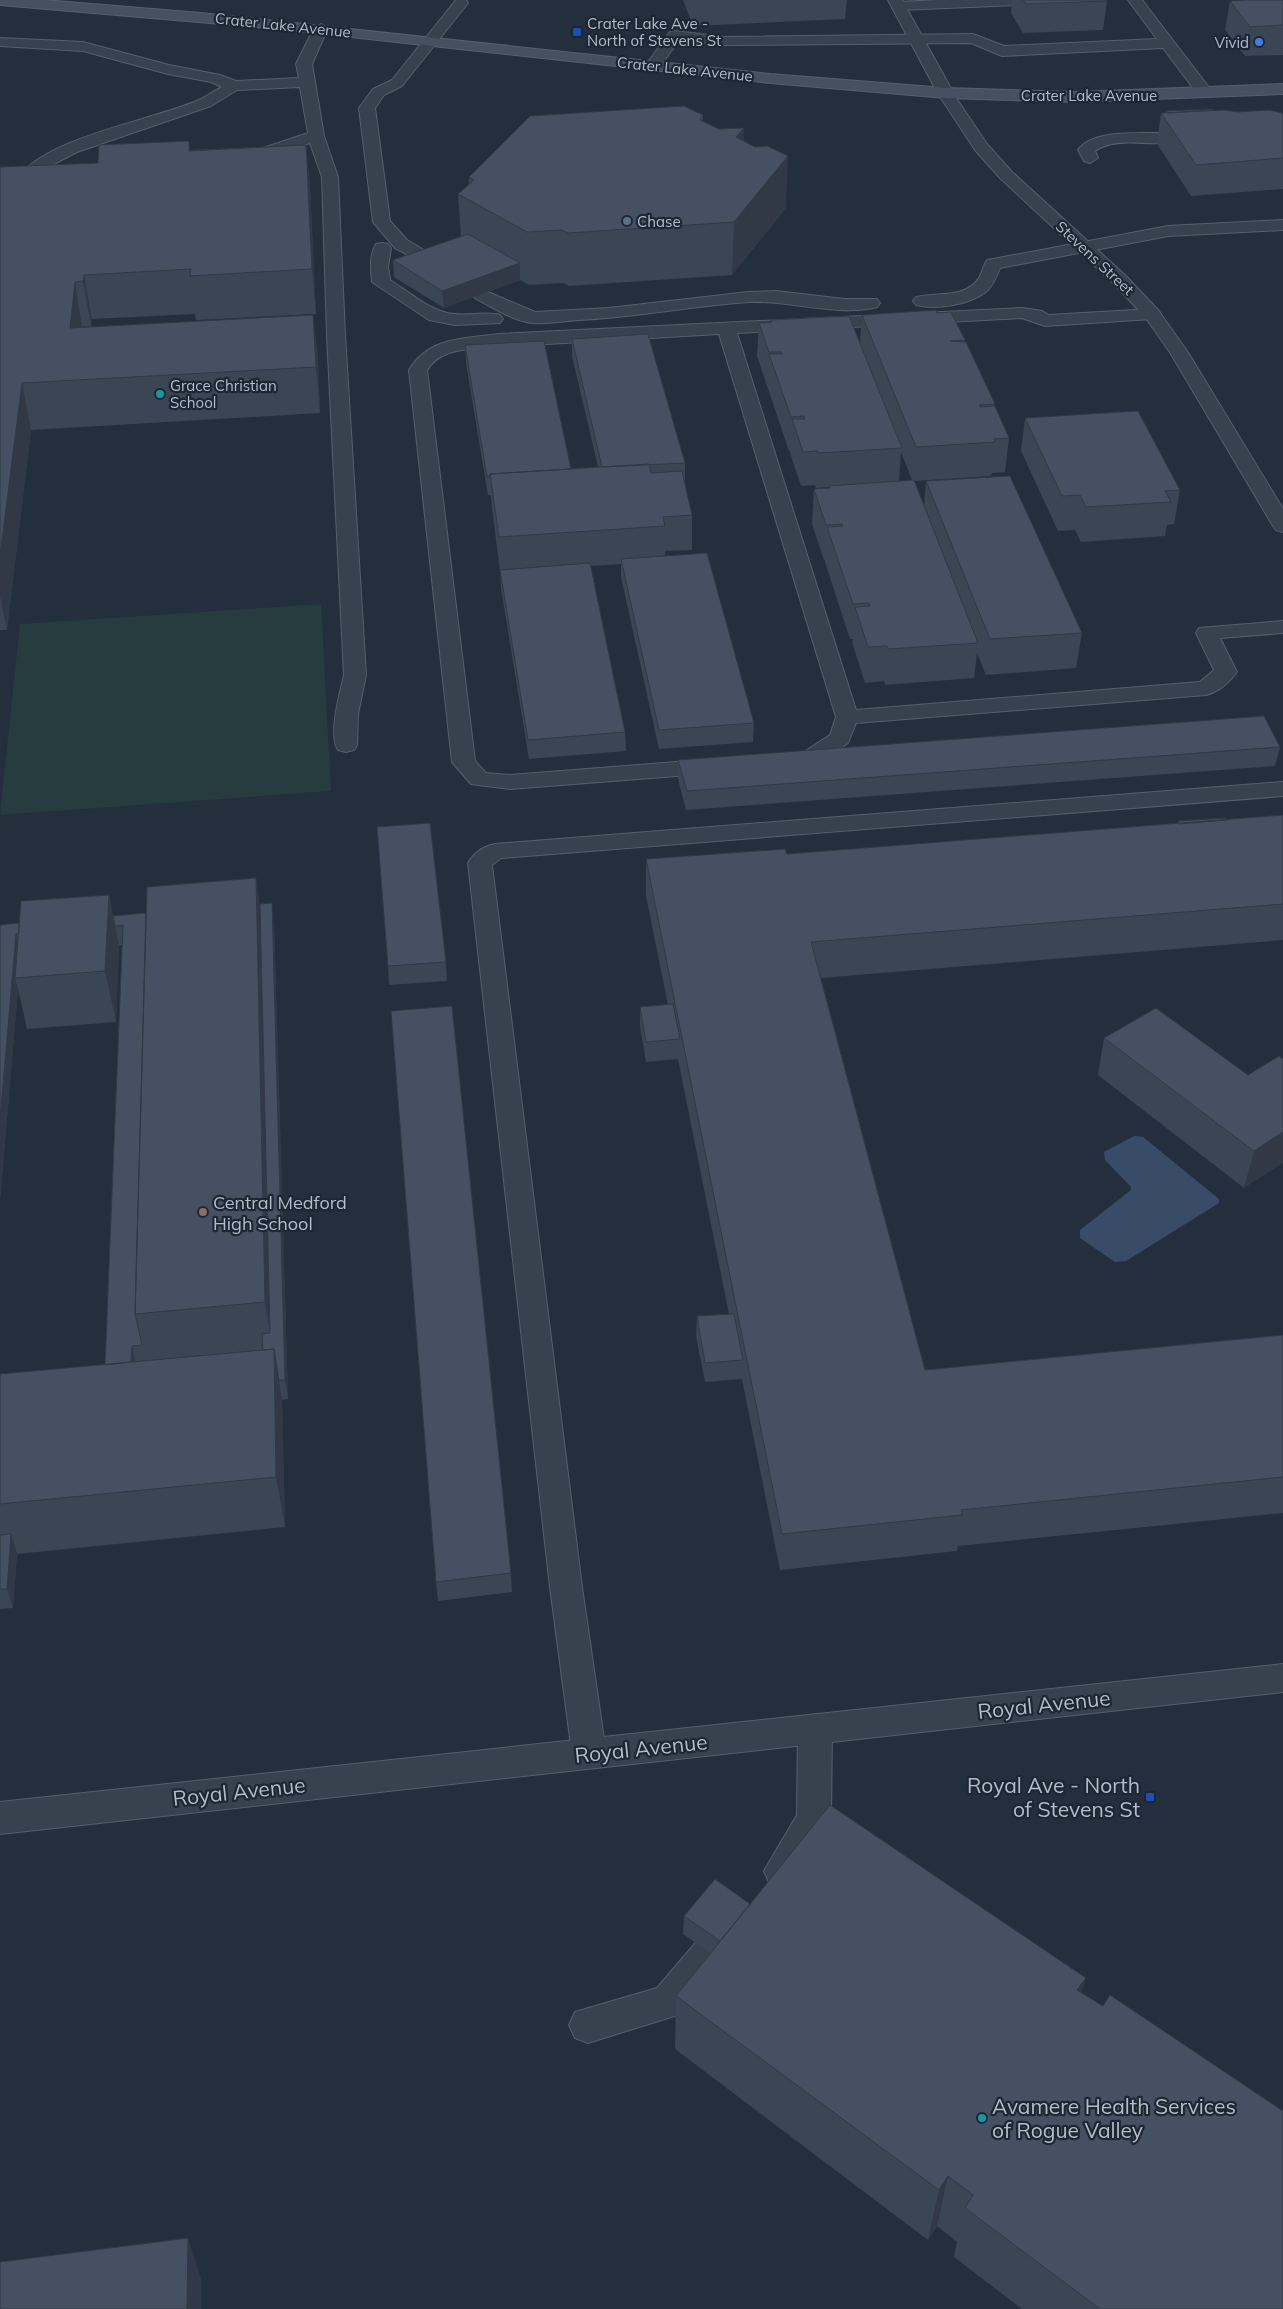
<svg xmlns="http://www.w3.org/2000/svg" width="1283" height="2309" font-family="Mulish,sans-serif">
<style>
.green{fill:#263c3f}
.water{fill:#394c67}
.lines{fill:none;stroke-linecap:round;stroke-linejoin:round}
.service-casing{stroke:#565f6c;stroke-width:2}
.minor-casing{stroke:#565f6c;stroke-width:2}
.tertiary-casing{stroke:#565f6c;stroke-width:2}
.secondary-casing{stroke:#565f6c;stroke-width:2}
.service{fill:#38414e;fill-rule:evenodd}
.minor{fill:#38414e;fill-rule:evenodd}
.tertiary{fill:#38414e;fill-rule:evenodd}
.secondary{fill:#465061;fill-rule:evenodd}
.wall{fill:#3b4654;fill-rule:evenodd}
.shaded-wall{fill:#303945}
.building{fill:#455162;stroke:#303945}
.transit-dot{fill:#1a4fb4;stroke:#1d2633;stroke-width:2}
.shop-dot{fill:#3f7fe0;stroke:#1d2633;stroke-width:2}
.service-dot{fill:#5c6f8a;stroke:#1d2633;stroke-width:2}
.culture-dot{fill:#0f9aa8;stroke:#1d2633;stroke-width:2}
.education-dot{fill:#8d6e63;stroke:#1d2633;stroke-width:2}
.labels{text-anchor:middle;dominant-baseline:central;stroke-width:4.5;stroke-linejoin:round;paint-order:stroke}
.far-poi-label{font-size:15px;fill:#b4bcc9;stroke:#1d2633;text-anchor:start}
.far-street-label{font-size:15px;fill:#b4bcc9;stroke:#1d2633}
.poi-label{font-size:18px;fill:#b4bcc9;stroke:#1d2633;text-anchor:start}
.near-street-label{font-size:21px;fill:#b4bcc9;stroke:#1d2633}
.near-poi-label{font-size:21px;fill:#b4bcc9;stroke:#1d2633;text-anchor:end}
</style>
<rect width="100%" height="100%" fill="#242f3e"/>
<path class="green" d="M321 604 331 791 0 815 20 624Z"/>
<path class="water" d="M1134 1136 1143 1137 1219 1199V1203L1126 1261 1115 1262 1080 1238V1230L1131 1190V1187L1105 1160 1104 1152Z"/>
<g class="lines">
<g class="service-casing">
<path id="service" d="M456 0H466L468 3 402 86 384 95 375 108 390 221 407 240 439 259 442 263 439 267 433 268 395 248 373 222 359 108 373 89 392 80Z
M938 0H1048L1041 4 899 10 892 6 899 2Z
M1128 0H1142L1211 90 1213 93 1211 96H1199L1163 48 1002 56 971 43 725 45 679 40 659 68H649L646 65 670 32 675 31 725 37 973 34 1004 46 1157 39Z
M321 24 328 28 312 64 324 136 338 177 345 335 366 675 358 714 357 745 354 750 346 752 338 750C328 735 340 692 344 675L327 335 322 177 310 143 251 162 243 157 245 154 308 133 300 87 237 90 211 106 77 152 44 169 30 184H18L16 180C45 137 151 121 199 100 207 96 214 91 222 87L211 82 168 74 83 51 0 46V38L83 42 169 65 220 75 236 81 299 78 296 64 314 28Z
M1170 133 1176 135 1178 138 1176 141C1150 148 1118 135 1095 151L1098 158 1090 163 1084 161 1078 150C1093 128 1146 134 1170 133Z
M1283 220V230L1168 236 1000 268C997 276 993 285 987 291 971 305 935 310 916 305L913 301 916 297C936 292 965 299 979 278 982 273 983 266 987 260L993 259 1168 226Z
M382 243 388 244 391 248 388 267 390 280C409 292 431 312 454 314 469 316 485 311 500 315L503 319 500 323 455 325 429 320 372 282C371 270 369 255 376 244Z
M481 289 535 312 609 308 748 292 776 291 844 299H877L880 303 877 307C836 317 791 300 749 302 692 306 636 317 579 320 564 321 548 324 534 323 514 322 492 307 475 298L472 294 475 290Z
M1022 308 1042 311 1049 315 1152 309 1158 310 1161 314 1158 318 1152 319 1045 326 1022 318 737 333 856 710 1200 682 1214 670 1196 633 1199 628 1283 621V633L1220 638 1237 672C1230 682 1218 692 1206 695L856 723 848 743 818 764 790 767 782 765 778 760 782 755 804 752 830 735 836 717 719 334 476 348C457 350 438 353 427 370L475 761 486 773 510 775 715 759 723 761 727 766 723 771 715 773 510 789 471 784 452 762 409 370C429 337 463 339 498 334Z
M1283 782V796L501 858 492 865 582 1587 606 1753 601 1764 589 1768 577 1764 572 1753 550 1587 468 863C474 853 484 846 495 844Z
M815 1714 827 1719 832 1729 831 1816 805 1870 795 1882 782 1887 769 1882 764 1871 797 1815 798 1729 803 1719Z
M735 1907 748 1912 753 1924 748 1936 681 2014 588 2043 575 2038 569 2025 575 2012 657 1988 722 1912Z"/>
</g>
<g class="minor-casing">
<path id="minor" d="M888 0H902L953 92 950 95 945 97 937 92Z"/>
</g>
<g class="tertiary-casing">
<path id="tertiary" d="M945 87 950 89 987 144 1012 172 1126 276 1158 310 1189 354 1283 509V532L1276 530 1273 526 1171 354 1146 318 1114 284 1000 178 975 150 937 92Z
M1283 1664V1692L0 1834V1802Z"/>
</g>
<g class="secondary-casing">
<path id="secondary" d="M0 0H44L201 13 770 74 946 88 1075 92 1283 84V94L1075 102 946 98 770 83 268 28 0 5Z"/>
</g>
<use href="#service" class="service"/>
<use href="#minor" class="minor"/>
<use href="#tertiary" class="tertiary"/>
<use href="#secondary" class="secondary"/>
</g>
<path class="wall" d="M683 0H847L845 19 693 26Z
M1012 0H1107V1L1103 30 1023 33 1011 13Z
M1283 0V55L1245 56 1225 30 1230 1Z
M1213 110 1283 115V189L1191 196 1157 144 1161 113H1165L1166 111Z
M703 115V122L719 129 744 128V141L786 208 732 275 569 286 563 283 529 285 520 280 444 308 394 277 393 260 461 237 458 194 469 185V177Z
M189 141 190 150 306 145 310 188 316 314 196 320 195 314 92 319 91 326 82 327V328L313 315 318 360 320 413 31 430 7 630H0V167L98 163Z
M937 313 965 340V342L995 404V407L1009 438 1005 472 992 473 991 476 914 481 924 506 926 481 1082 633 1076 668 986 675 977 653 974 678 885 685 884 681 865 683 852 642 853 639H850L825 562V560H824L812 524 814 489 829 488V487L816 488 815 485 801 486 790 453V451H789L757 356 759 323 771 322V320L860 343 862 315ZM901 452 912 480 899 481Z
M572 339 685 463V481H684L692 515V550L665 551V556L754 723 753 742 659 749 621 577V564L590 566 625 732 626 751 529 759 501 588 500 571 492 508 491 495H488L466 363 465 345 571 469 598 467 572 356Z
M1025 418 1180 490 1174 524 1167 525 1165 536 1081 542 1075 530 1058 531 1021 451Z
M1280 747 1275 766 686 810 678 779V760Z
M1283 815V940L821 978 925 1370 1283 1335V1513L958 1546 957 1551 780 1570 742 1379 705 1382 696 1336 697 1316 729 1314 678 1059 646 1062 640 1026V1007L668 1005 646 896V859L787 854 1178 824V821L1227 820Z
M109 895 113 916 260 904 274 923 288 1399 282 1400 285 1527 17 1554 13 1608 0 1609V1374L105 1365 122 945H119L116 1022 27 1029 18 989 0 1200V925L19 923Z
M446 962 447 981 389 985 388 966Z
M1104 1038 1248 1075 1283 1059 1244 1188 1098 1075Z
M511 1573 512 1592 438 1601 436 1582Z
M750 1904 1081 1993 1283 2309H1022L954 2257 957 2242 937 2226 928 2240 675 2049 676 1996 710 1953 683 1934 684 1916Z"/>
<path class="shaded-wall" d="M744 128 743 179 736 137Z
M306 145 310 188 316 314 312 269Z
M788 156 786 208 732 275 734 222Z
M520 263V280L444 308 442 291Z
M84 275 92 319 91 326 83 281Z
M75 282 82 327 78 374 70 328Z
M313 315 318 360 320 413 316 367Z
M22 383 31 430 7 630 0 596V556Z
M256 878 263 929 273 1353 265 1302Z
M109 895 119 945 116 1022 105 971Z
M272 903 274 923 288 1399 285 1380Z
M16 934 21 953 15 978 18 989 0 1200V1120Z
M1283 1132V1163L1244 1188 1254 1151Z
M132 1346 136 1365 130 1382Z
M274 1349 282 1400 285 1527 276 1477Z
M11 1534 17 1553 13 1608 7 1589Z
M1086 1978 1071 2031 1077 1990Z
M948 2176 937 2226 928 2240 939 2190Z
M188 2238 201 2279V2309H187Z"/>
<path class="building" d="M1023 0H1107V1L1026 4Z
M1247 0H1283V25L1250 27 1230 1Z
M684 106 703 115 700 120 719 129 744 128 736 137 755 147 767 146 788 156 734 222 568 233 562 230 527 232 458 194 474 180 469 177 530 116Z
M1212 109 1213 110 1167 113 1166 111Z
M1225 110 1237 112 1269 110 1282 113 1283 115V158L1196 165 1161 113Z
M189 141V151L306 145 312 269 190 276 191 269 84 275 83 281 75 282 70 328 313 315 316 367 22 383 0 556V167L98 163 99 145Z
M468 234 520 263 442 291 393 260Z
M936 310 937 313 951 312 965 340 950 341 966 342 995 404 979 405 980 407 995 406 1009 438 994 439 995 442 916 447 862 315Z
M849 316 902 448 818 453 817 451 803 452 792 419H805L804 416 791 417 769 354H782V352H769L759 323 772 322 771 320Z
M648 334 685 463 602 467 572 339Z
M544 341 571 469 490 474V476L487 477 465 345Z
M1138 411 1180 490 1165 491 1171 502 1086 507 1080 495 1062 496 1025 418Z
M649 464 651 473 682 471 692 515 663 517 665 526 499 537 490 474Z
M1010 476 1082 633 990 639 926 481Z
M914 480 978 643 888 649 887 646 868 647 855 607 870 606 869 603 853 604 827 527 843 526 842 524 826 525 814 489 830 488 829 486Z
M707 553 754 723 659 730 621 559Z
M590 563 625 732 528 740 500 570Z
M1264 716 1280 747 687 791 678 760Z
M1283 815V904L811 942 925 1370 1283 1335V1477L961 1510 962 1515 782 1534 646 859 785 849 787 854Z
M1226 818 1227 820 1179 824 1178 821Z
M430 823 446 962 388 966 377 827Z
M256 878 265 1302 135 1314 147 887Z
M109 895 105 971 15 978 21 901Z
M272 903 285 1380H279L274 1349 263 1350 262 1334 270 1333 260 904Z
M146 913 135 1314 142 1345 132 1346 131 1362 105 1365 123 925 115 926 113 916Z
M19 923V933L16 934 0 1120V925Z
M673 1004 680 1039 646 1042 640 1007Z
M452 1006 511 1573 436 1582 391 1011Z
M1156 1008 1248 1075 1279 1056 1283 1059V1132L1254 1151 1104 1038Z
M734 1314 743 1360 705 1363 697 1316Z
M274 1349 276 1477 0 1504V1374Z
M11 1534 7 1589H0V1535Z
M830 1805 1086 1978 1077 1990 1103 2006 1110 1995 1283 2111V2309H1100L965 2208 973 2195 948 2176 939 2190 676 1996Z
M715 1879 750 1904 720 1941 684 1916Z
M188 2238 187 2309H0V2262Z"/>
<g class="transit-dot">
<rect x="572" y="27" width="10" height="10" rx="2.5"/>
<rect x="1145" y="1792" width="10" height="10" rx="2.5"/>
</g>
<circle class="shop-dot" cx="1259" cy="42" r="5"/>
<circle class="service-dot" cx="627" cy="221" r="5"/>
<g class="culture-dot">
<circle cx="160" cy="394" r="5"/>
<circle cx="982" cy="2118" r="5"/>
</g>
<circle class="education-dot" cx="203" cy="1212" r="5"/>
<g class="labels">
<g class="far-poi-label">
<text x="587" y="23">Crater Lake Ave -<tspan x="587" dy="17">North of Stevens St</tspan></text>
<text x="1249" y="42" text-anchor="end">Vivid</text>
<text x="637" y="221">Chase</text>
<text x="170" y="385">Grace Christian<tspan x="170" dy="17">School</tspan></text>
</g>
<g class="far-street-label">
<text transform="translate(283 25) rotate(6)">Crater Lake Avenue</text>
<text transform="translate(685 69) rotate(6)">Crater Lake Avenue</text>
<text x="1089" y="95">Crater Lake Avenue</text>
<text transform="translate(1095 258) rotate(43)">Stevens Street</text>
</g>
<g class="poi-label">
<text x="213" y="1202">Central Medford<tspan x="213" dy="21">High School</tspan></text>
</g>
<g class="near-street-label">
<text transform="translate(1044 1704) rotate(-6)">Royal Avenue</text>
<text transform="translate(641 1748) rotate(-6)">Royal Avenue</text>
<text transform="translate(239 1791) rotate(-6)">Royal Avenue</text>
</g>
<g class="near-poi-label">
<text x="1140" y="1785">Royal Ave - North<tspan x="1140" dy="24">of Stevens St</tspan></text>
<text x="992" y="2106" text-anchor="start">Avamere Health Services<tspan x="992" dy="24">of Rogue Valley</tspan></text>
</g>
</g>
</svg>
